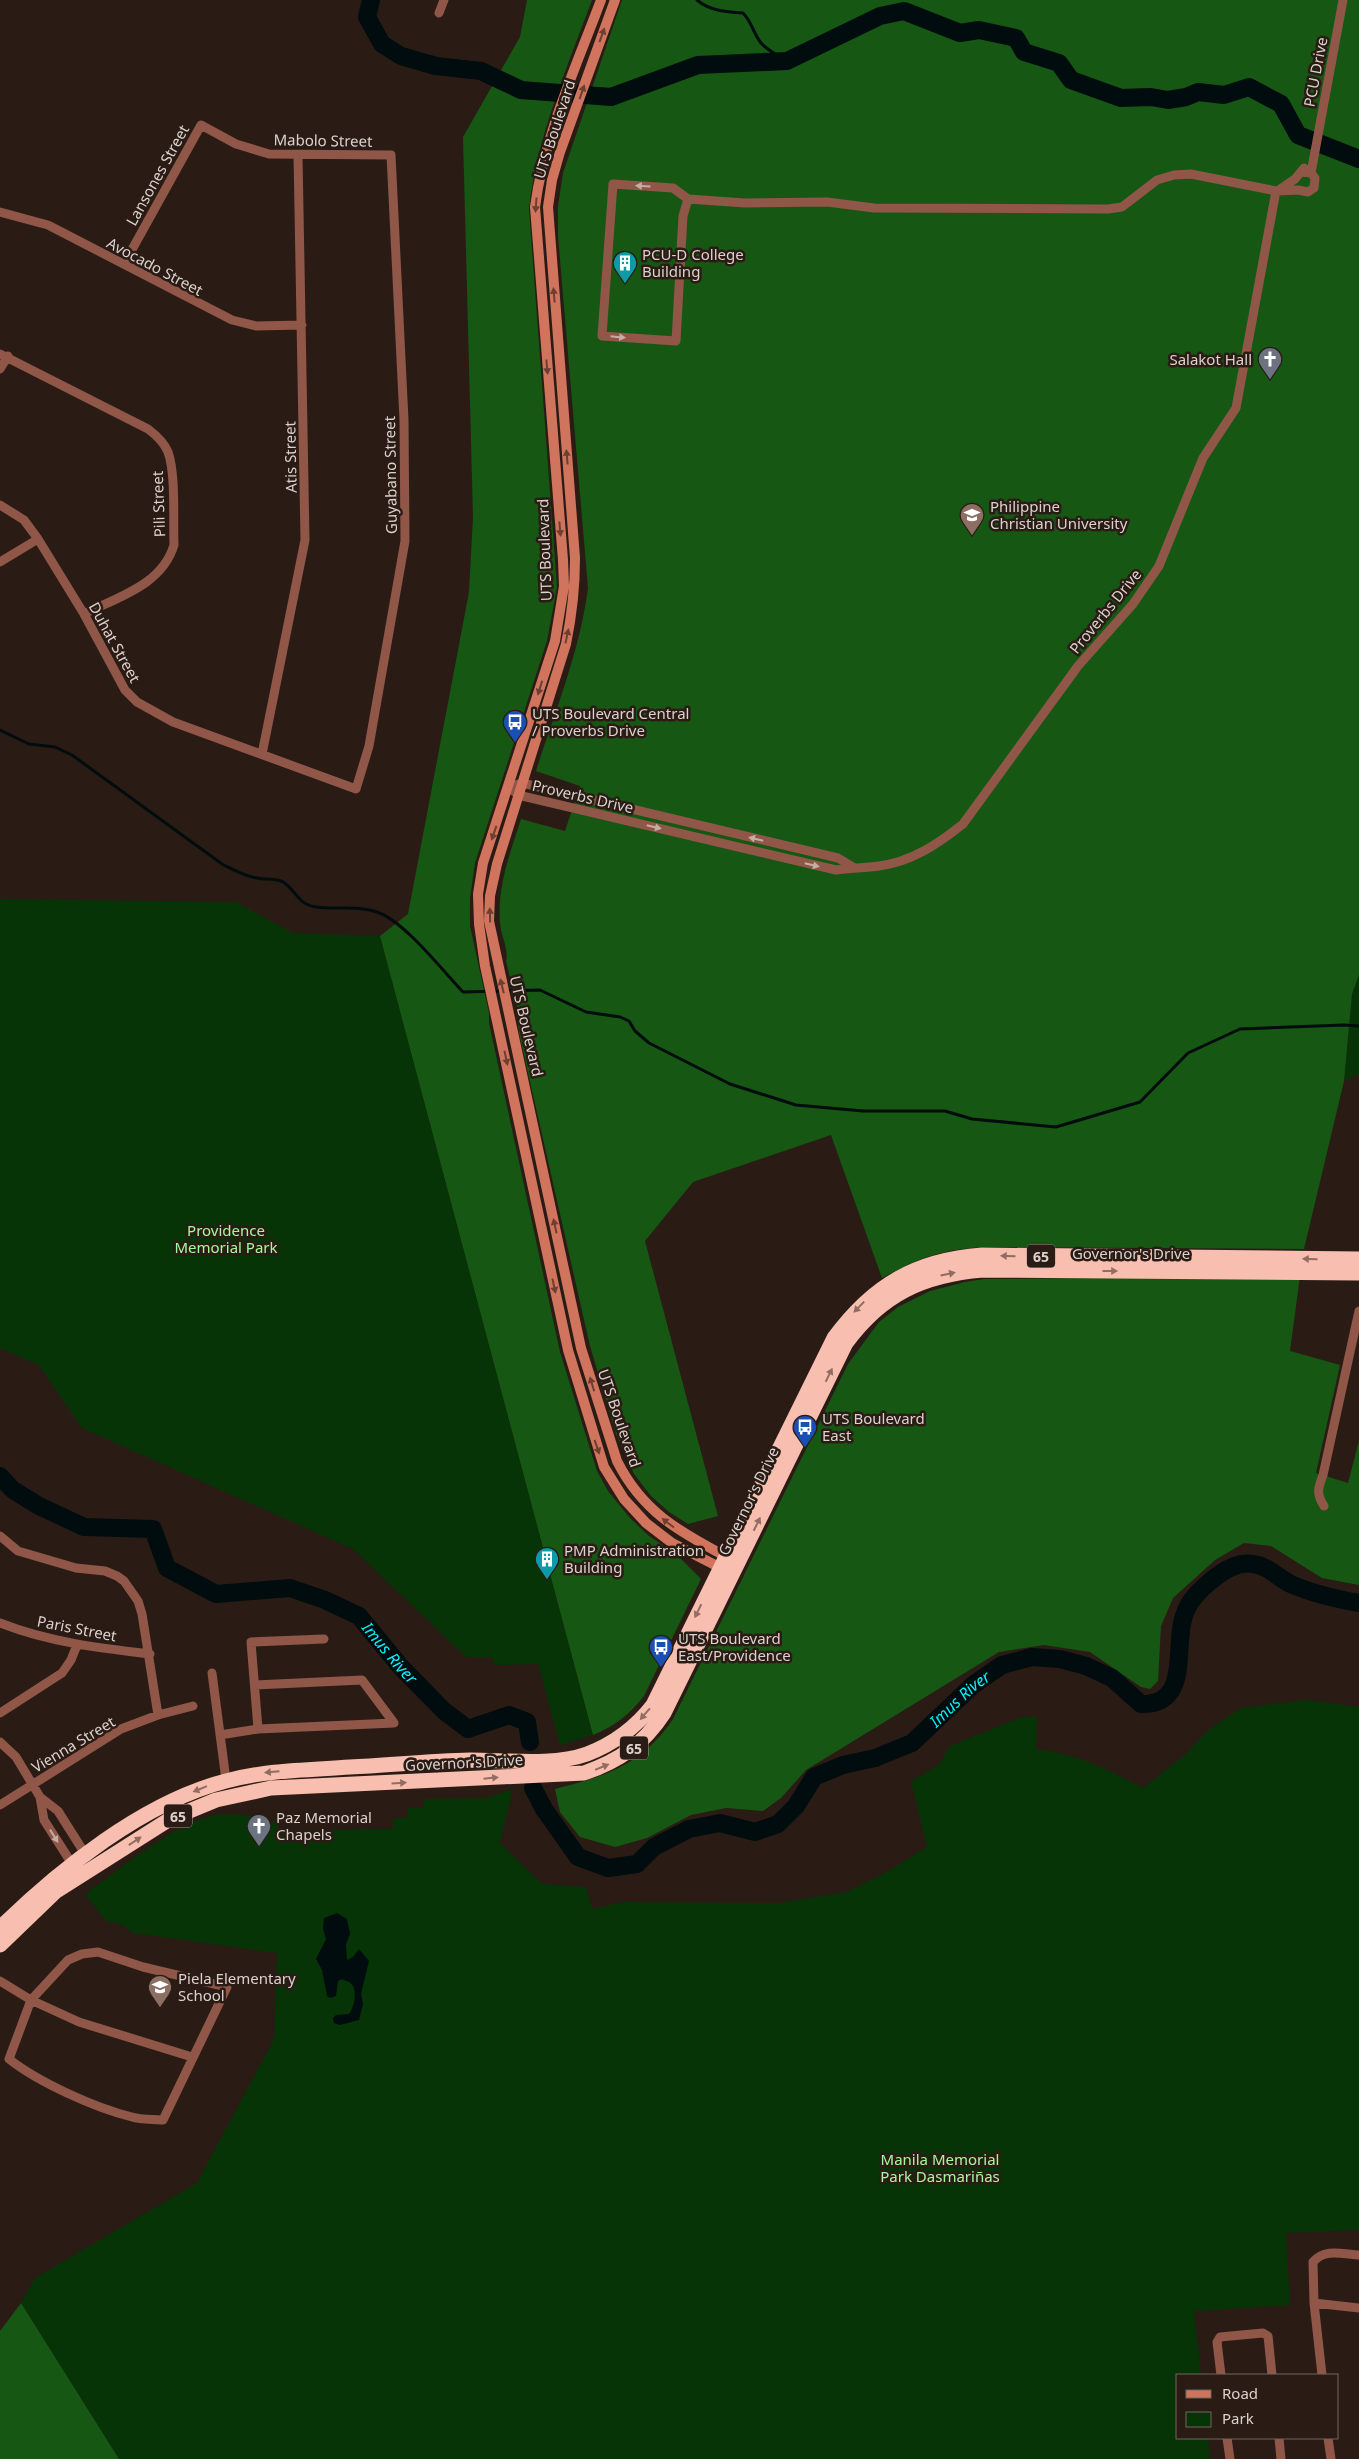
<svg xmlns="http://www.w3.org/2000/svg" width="1359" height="2459" font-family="'Noto Sans',sans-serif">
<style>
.green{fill:#073406}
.forest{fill:#165714}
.water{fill:#000c0d}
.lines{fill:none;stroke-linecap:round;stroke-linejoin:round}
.stream{stroke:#000c0d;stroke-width:3}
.river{stroke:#000c0d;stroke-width:18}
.street{stroke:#905648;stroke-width:9}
.secondary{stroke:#d0745d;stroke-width:10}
.highway{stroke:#f8beaf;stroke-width:15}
.oneway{fill:#6c3f32}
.oneway2{fill:#c5ada5}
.oneway3{fill:#916d62}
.labels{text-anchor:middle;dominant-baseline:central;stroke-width:5;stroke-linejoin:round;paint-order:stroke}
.shield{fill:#2a1c15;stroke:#a79b96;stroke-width:1}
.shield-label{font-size:14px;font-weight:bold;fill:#dcd2cd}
.street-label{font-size:15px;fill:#dcd2cd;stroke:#2a1c15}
.poi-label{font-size:15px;fill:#dcd2cd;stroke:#2a1c15;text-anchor:start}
.park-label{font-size:15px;fill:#a4f99d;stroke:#2a1c15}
.water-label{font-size:16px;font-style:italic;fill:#06f1fc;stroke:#2a1c15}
</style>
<rect width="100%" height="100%" fill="#2a1c15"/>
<path class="green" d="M0 899 236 902 293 933 380 936 593 1735 560 1745 538 1664 494 1665 492 1657H466L353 1549 82 1428 39 1365 0 1348Z
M1359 975V1074L1344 1081 1352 994Z
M1307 1700 1359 1707V2230L1286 2233 1290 2305 1194 2311 1201 2375H1178V2438H1208L1210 2459H119L21 2303 35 2278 197 2183 274 2039 277 1953 133 1933 123 1925 106 1921 85 1894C119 1870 176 1822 216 1815 229 1812 245 1817 259 1816V1822H278V1830L393 1829V1818L408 1817V1808H424V1799L487 1798 513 1789 500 1843 542 1884 586 1887 592 1909 625 1902 780 1903 847 1892 887 1872 927 1847 911 1781 938 1766 950 1746 1022 1717H1037L1036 1749C1079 1755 1105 1768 1143 1788L1185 1755 1207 1731 1241 1708Z"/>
<path class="forest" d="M527 0H592C567 68 537 136 529 209L557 587 547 641 475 863 470 898V926L489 1013V1023L560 1352 597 1471 608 1491 630 1518 649 1536 675 1553 701 1579 644 1696C629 1715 615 1726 593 1735L380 936 408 914 469 592 473 517 463 137 520 37Z
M622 0H1359V975L1352 994 1344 1081 1304 1249 983 1247C940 1250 919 1258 882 1278L831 1135 693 1182 645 1241 718 1516 688 1524 669 1512 651 1496 634 1474 616 1434 590 1346 519 1033 517 1006 506 961C509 949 501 936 500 923 497 887 510 853 521 819L565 831 580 786 536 771C555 711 580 651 588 588L558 236V206L563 173Z
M1300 1276 1290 1351 1340 1365 1316 1473 1348 1483 1359 1441V1585L1322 1578 1271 1546 1244 1543 1215 1560 1173 1598 1161 1626 1158 1681 1150 1689 1141 1687 1090 1652 1044 1645 999 1652 806 1770 781 1798 763 1811 726 1808 691 1815 647 1838 615 1847 580 1837 560 1812 555 1789C606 1776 642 1765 673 1719L848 1364 879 1322 898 1307 930 1291 965 1282 984 1279Z
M21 2303 119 2459H0V2331Z"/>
<path class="water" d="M337 1913 347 1919 350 1934 346 1944 347 1960 353 1957 359 1949 369 1961 361 1994 363 2004 359 2020 340 2025 334 2023 333 2018 336 2015 349 2014C354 2008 357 1993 353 1986 351 1982 346 1981 342 1979L338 1981 336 1996 330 1998 327 1996 322 1970 316 1959 326 1939 323 1929 324 1918Z"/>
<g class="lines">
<path class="stream" d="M697 0C710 11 727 12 743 13 752 22 753 33 761 43 767 50 779 56 787 61
M0 730 29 744 55 747 72 755 222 864C234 870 244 876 257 878 265 880 277 878 283 882 297 891 297 904 316 907 336 910 357 905 377 912 404 921 442 970 463 992L540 990 586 1012 620 1017 629 1021 635 1031 649 1043 730 1084 796 1105 863 1111H945L972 1119 1056 1127 1140 1102 1188 1053 1240 1029 1344 1025 1359 1026"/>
<g class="river">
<path d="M371 0 367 17 382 44 401 56 436 66 481 71 521 90 611 97 698 65 787 61 880 16 904 11 960 33 979 30 1016 38 1024 52 1059 63 1071 80 1121 98 1151 97 1168 100 1186 97 1198 92 1224 95 1249 87 1281 104 1298 135 1359 159"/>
<path id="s1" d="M0 1476 13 1490 39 1506 84 1527 153 1529 167 1568 216 1594 290 1588 325 1600 359 1616 400 1666 444 1711 468 1729 509 1715 527 1722 530 1742"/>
<path id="s2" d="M533 1788 544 1809 578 1857 608 1868 637 1864 654 1847 689 1829 720 1823 755 1832 778 1824 796 1806 814 1777 843 1765 875 1758 912 1743 973 1685 1002 1665 1032 1657 1060 1659 1086 1666 1112 1678 1141 1704C1193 1705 1172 1644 1185 1613 1190 1598 1205 1585 1217 1576 1228 1568 1239 1562 1253 1564 1270 1566 1278 1579 1293 1585 1314 1594 1336 1599 1359 1603"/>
</g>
<path class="street" d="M439 13 444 0
M1311 173 1343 0
M1279 190 1295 179 1304 168
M688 199 683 216 676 341 602 336 613 184 673 188 688 199 745 203 827 202 874 208 1108 209 1122 207 1157 180 1174 175 1191 174 1276 191 1298 190 1308 192 1314 188 1315 178 1311 173 1301 172
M0 212 48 225 232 320 256 326 302 325
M0 354 148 429C156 435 164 442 168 452 176 474 173 520 174 545 162 585 118 597 84 614
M0 369 8 356
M0 505 24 520 38 539 84 614 125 690 137 702 173 722 356 789 369 746 405 541 404 420 391 155 269 154 236 144 201 125 124 264
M0 562 38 539
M262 754 305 540 298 155
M853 867 838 858 522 783 509 787 518 795 836 870C850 868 865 868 879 866 911 862 938 844 963 824L1078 666 1133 604 1159 566 1203 458 1236 408 1276 191
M1324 1506C1316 1494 1318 1488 1323 1475L1359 1311
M0 1536 18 1551 76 1568 105 1571 117 1576 124 1581 138 1601 142 1614 158 1715
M0 1623C48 1642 99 1648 150 1654
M212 1673 226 1780
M255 1685 362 1680 394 1723
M0 1713 62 1673 71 1660 77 1645
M258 1729 251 1642 324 1639
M220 1735 258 1729 394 1723
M0 1742 16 1757 40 1797 44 1820 74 1867
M40 1797 58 1811 87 1857
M0 1805 121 1729 158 1715 193 1706
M98 1952 143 1967 227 1987 163 2120C153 2119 141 2120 132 2117 95 2108 38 2082 9 2059L31 2000 68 1960 82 1954Z
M0 1981 31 2000 79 2022 192 2057
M1314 2303 1359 2308
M1221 2375 1217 2342 1220 2337 1263 2333 1268 2336 1272 2375
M1322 2375 1314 2303 1313 2262C1325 2248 1342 2254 1359 2255
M1227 2438 1230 2459
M1279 2438 1281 2459
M1328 2438 1331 2459"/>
<path class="secondary" d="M601 0C576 67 544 136 535 207L563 560 564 586 555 641 483 863 478 894 479 924 485 966 568 1350 604 1467 624 1499 646 1523 672 1543 719 1567H725
M615 0 560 152 552 180 548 207 575 558C575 588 572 615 566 644L497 864 490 896 489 921 581 1348 617 1461C642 1511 678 1531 725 1556L729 1560"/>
<path class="highway" d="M0 1928C59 1870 144 1802 226 1781 266 1770 308 1770 350 1767 390 1765 430 1761 470 1760 506 1760 554 1766 587 1754 613 1744 636 1727 653 1705L834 1338C873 1285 916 1260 982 1255L1359 1259
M0 1945 55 1892 170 1819 216 1800 271 1788 584 1773C619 1761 644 1744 664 1713L846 1343C882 1294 923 1275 983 1270L1359 1273"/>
</g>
<defs><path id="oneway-solid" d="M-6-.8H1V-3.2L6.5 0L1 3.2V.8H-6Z" transform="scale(1.25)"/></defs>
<g class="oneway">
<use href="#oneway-solid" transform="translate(602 35) rotate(-70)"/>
<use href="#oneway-solid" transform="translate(582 92) rotate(-71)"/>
<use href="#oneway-solid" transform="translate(536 205) rotate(94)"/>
<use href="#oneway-solid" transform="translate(554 295) rotate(-95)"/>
<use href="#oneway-solid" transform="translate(547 367) rotate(85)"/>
<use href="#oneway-solid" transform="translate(567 457) rotate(-95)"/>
<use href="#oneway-solid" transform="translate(560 529) rotate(85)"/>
<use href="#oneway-solid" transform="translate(567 636) rotate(-78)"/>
<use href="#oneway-solid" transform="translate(540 688) rotate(107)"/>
<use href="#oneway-solid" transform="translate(494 833) rotate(109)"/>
<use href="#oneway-solid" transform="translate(490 915) rotate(-91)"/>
<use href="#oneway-solid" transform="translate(502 986) rotate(-104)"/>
<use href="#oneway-solid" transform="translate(506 1058) rotate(78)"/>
<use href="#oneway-solid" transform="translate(555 1226) rotate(-102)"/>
<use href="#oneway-solid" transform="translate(554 1286) rotate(78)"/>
<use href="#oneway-solid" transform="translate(592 1384) rotate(-107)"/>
<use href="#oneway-solid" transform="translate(597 1447) rotate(71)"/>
<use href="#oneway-solid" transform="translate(668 1523) rotate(-143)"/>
</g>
<g class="oneway2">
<use href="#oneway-solid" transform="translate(643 186) rotate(-177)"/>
<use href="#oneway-solid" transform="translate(618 337) rotate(6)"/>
<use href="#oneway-solid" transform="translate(654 827) rotate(13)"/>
<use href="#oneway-solid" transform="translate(756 839) rotate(-167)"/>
<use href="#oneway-solid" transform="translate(812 865) rotate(13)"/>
<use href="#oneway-solid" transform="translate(54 1836) rotate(58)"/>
</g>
<g class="oneway3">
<use href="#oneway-solid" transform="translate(1008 1256) rotate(-179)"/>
<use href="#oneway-solid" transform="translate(1310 1259) rotate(-179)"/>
<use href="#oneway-solid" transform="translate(1110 1271)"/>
<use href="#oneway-solid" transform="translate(948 1274) rotate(-12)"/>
<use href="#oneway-solid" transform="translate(859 1307) rotate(134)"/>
<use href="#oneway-solid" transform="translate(829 1375) rotate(-64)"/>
<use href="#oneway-solid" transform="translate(757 1524) rotate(-64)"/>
<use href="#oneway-solid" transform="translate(698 1611) rotate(116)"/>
<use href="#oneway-solid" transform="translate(645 1714) rotate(131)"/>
<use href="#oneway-solid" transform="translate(602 1767) rotate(-22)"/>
<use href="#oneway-solid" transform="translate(272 1772) rotate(175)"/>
<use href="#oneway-solid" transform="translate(491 1778) rotate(-6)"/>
<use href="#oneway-solid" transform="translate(399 1783) rotate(-3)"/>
<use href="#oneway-solid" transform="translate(200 1789) rotate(158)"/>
<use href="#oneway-solid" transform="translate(135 1841) rotate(-33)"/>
</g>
<defs>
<g id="building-pin" transform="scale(1.25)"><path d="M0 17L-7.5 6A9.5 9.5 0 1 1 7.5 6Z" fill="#0f9aa8" stroke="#2a1c15"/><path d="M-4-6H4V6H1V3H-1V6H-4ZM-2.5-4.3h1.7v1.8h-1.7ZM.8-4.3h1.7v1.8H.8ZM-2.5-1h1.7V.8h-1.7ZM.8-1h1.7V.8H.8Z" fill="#fff"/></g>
<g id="church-pin" transform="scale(1.25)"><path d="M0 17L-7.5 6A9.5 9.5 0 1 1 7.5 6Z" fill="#6b7280" stroke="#2a1c15"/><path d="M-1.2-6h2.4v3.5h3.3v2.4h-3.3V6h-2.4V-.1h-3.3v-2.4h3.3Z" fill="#fff"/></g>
<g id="university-pin" transform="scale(1.25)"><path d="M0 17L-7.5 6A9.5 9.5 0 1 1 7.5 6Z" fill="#8d6e63" stroke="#2a1c15"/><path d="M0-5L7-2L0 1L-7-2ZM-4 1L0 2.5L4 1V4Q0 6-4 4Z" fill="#fff"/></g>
<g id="bus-pin" transform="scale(1.25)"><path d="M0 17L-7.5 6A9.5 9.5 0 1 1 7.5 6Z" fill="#1a4fb4" stroke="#2a1c15"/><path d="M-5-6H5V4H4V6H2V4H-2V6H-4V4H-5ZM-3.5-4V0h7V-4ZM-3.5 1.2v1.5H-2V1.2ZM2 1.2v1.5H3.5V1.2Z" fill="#fff"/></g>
<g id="school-pin" transform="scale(1.25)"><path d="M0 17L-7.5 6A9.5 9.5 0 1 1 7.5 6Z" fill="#8d6e63" stroke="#2a1c15"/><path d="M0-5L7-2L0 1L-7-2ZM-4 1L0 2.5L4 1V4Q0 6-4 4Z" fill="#fff"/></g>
</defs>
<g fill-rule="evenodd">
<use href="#building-pin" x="625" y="263"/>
<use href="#church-pin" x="1270" y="359"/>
<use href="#university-pin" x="972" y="515"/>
<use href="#bus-pin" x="515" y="722"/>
<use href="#bus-pin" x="805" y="1427"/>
<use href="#building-pin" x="547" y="1559"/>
<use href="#bus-pin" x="661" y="1647"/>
<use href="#church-pin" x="259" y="1826"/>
<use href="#school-pin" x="160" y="1987"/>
</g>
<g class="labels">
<g class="shield">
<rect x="1027" y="1244.5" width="28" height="23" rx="4"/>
<rect x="620" y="1736.5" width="28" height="23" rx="4"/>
<rect x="164" y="1804.5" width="28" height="23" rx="4"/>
</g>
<g class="shield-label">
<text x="1041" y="1256">65</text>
<text x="634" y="1748">65</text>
<text x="178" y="1816">65</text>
</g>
<g class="street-label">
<text transform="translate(1315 72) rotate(-79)">PCU Drive</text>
<text transform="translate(554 129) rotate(-72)">UTS Boulevard</text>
<text transform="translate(323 140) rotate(1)">Mabolo Street</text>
<text transform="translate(157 175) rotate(-61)">Lansones Street</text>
<text transform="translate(155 266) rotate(28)">Avocado Street</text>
<text transform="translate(290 457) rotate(-91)">Atis Street</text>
<text transform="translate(390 475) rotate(-91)">Guyabano Street</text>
<text transform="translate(158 504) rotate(-92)">Pili Street</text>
<text transform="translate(544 550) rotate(-92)">UTS Boulevard</text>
<text transform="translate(1105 611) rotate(-51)">Proverbs Drive</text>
<text transform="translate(115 642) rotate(61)">Duhat Street</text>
<text transform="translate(583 796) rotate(13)">Proverbs Drive</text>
<text transform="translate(527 1026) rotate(77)">UTS Boulevard</text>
<text x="1131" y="1253">Governor's Drive</text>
<text transform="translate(620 1418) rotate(71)">UTS Boulevard</text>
<text transform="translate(748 1501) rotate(-64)">Governor's Drive</text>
<text transform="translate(77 1628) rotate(11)">Paris Street</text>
<text transform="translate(73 1744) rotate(-31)">Vienna Street</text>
<text transform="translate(464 1762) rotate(-3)">Governor's Drive</text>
</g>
<g class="poi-label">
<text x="642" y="254">PCU-D College<tspan x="642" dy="17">Building</tspan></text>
<text x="1252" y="359" text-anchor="end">Salakot Hall</text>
<text x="990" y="506">Philippine<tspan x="990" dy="17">Christian University</tspan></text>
<text x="532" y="713">UTS Boulevard Central<tspan x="532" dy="17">/ Proverbs Drive</tspan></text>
<text x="822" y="1418">UTS Boulevard<tspan x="822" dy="17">East</tspan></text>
<text x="564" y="1550">PMP Administration<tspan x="564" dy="17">Building</tspan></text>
<text x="678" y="1638">UTS Boulevard<tspan x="678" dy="17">East/Providence</tspan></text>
<text x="276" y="1817">Paz Memorial<tspan x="276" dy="17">Chapels</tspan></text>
<text x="178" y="1978">Piela Elementary<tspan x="178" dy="17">School</tspan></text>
</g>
<g class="park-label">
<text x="226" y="1230">Providence<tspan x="226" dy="17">Memorial Park</tspan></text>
<text x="940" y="2159">Manila Memorial<tspan x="940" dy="17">Park Dasmariñas</tspan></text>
</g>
<g class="water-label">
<text stroke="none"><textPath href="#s1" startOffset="462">Imus River</textPath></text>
<text stroke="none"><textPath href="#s2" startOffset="528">Imus River</textPath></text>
</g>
</g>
<rect x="1176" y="2374" width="162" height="65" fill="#2a1c15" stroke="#71655f"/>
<rect x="1186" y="2390" width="25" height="8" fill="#d0745d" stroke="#71655f"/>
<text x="1222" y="2399" font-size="15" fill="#dcd2cd">Road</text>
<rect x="1186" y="2412" width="25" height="15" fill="#073406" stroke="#71655f"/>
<text x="1222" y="2424" font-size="15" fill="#dcd2cd">Park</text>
</svg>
